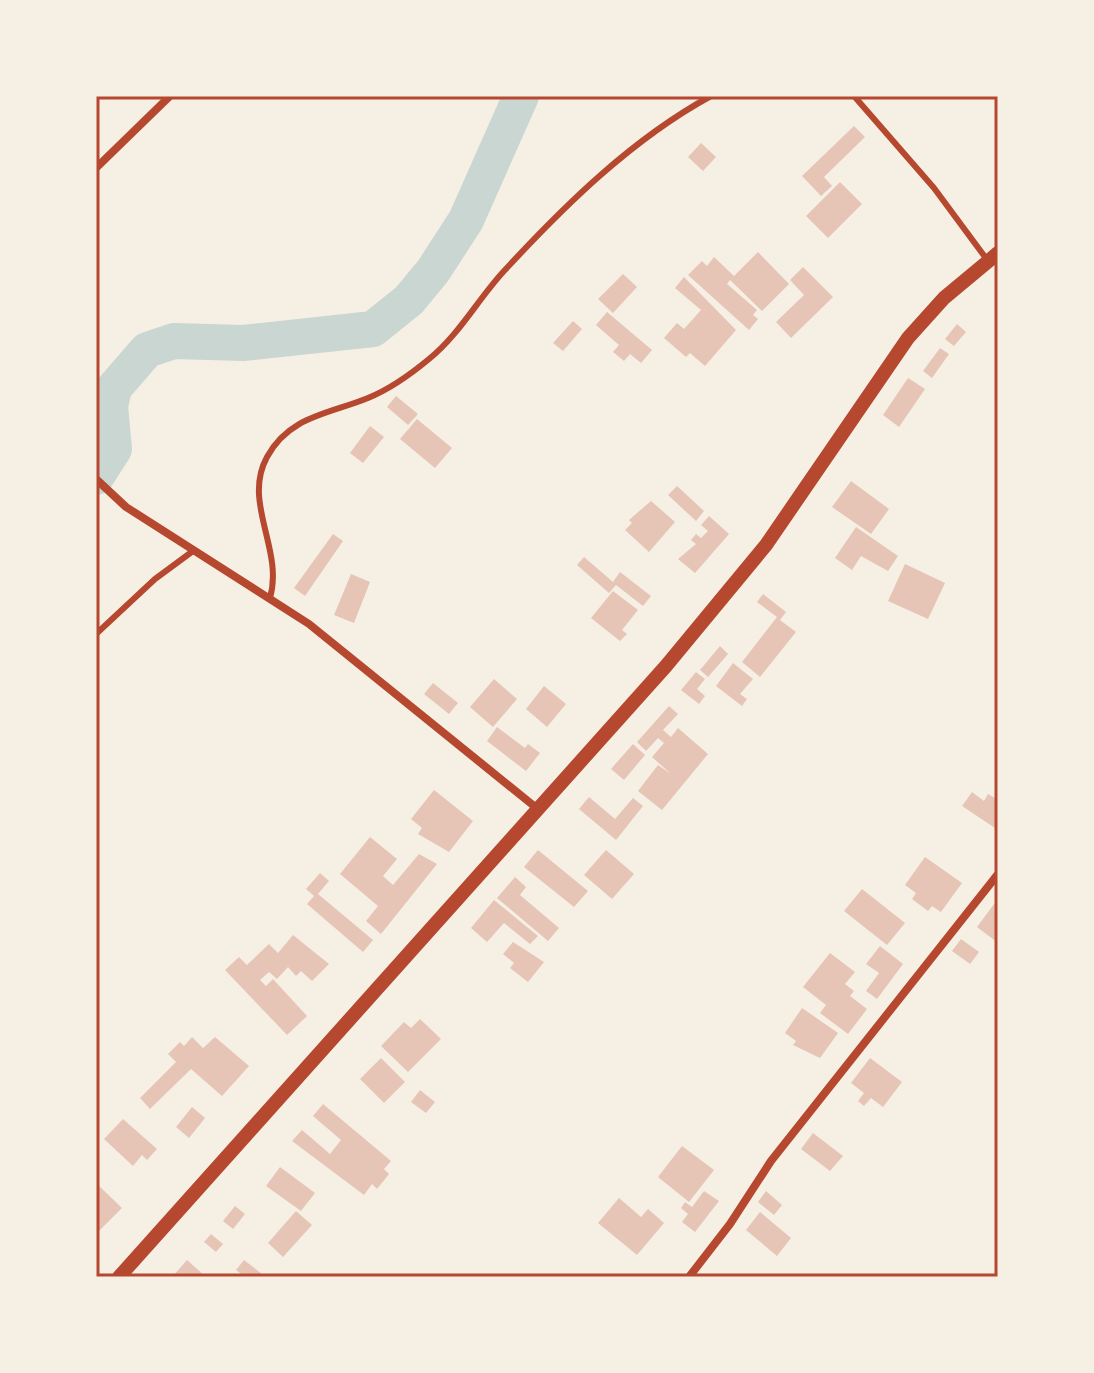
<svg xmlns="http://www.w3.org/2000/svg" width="1094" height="1373" font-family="'Fira Sans Condensed',sans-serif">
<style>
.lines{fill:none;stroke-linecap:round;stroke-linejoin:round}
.river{stroke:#c9d6d2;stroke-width:36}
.building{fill:#e6c5b7}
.service{stroke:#b5482f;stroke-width:6}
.minor{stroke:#b5482f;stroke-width:8}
.tertiary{stroke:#b5482f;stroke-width:14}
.neatline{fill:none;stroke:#b5482f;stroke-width:3}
</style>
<rect width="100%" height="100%" fill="#f6efe4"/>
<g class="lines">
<path class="river" d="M96 477 114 449 110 406 114 388 147 350 174 341 243 343 373 329 409 300 433 271 466 220 521 96"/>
</g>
<path class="building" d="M854 126 865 137 824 177 832 186 821 196 802 176Z
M701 143 716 157 703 171 688 157Z
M840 182 862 204 828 238 806 216Z
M758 252 789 284 762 311 730 280 727 284 757 310 753 315 758 319 749 330 688 275 702 261 707 266 714 257 734 276Z
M803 267 833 297 791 338 776 322 804 295 790 280Z
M623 274 637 287 613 313 598 299Z
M684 277 736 330 705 366 690 353 686 357 664 338 677 323 684 329 701 310 675 288Z
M607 312 652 350 641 363 630 354 624 361 613 352 619 345 596 325Z
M573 321 582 329 563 351 553 343Z
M957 324 966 332 954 346 945 339Z
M940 348 949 354 932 378 923 371Z
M908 378 925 389 899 427 883 415Z
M396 396 418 414 408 425 387 407Z
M417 419 452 448 435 468 400 439Z
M370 426 384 437 363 463 350 453Z
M851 481 889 509 871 534 832 507Z
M677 486 704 511 696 521 668 495Z
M651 501 675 522 649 552 625 530 632 523 629 520Z
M709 516 729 534 695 573 678 559 696 544 691 540 696 534 701 538 708 531 701 525Z
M856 527 898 556 888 571 861 556 852 570 835 558Z
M333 534 343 541 305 596 294 588Z
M584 557 613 582 620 572 651 596 643 606 616 585 609 593 577 565Z
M905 564 945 583 928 619 888 601Z
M351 574 370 582 354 623 334 615Z
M613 591 638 610 622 630 627 634 620 641 591 618Z
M763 594 786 612 780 620 796 632 760 677 742 662 777 617 757 602Z
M720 646 728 654 708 677 700 670Z
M733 663 753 679 740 694 747 699 742 706 716 686Z
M696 672 705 679 697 689 705 696 699 704 681 690Z
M494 679 517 699 493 727 470 707Z
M433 683 458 703 449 714 424 694Z
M544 686 566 704 547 727 526 709Z
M669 706 678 714 663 730 671 737 678 728 708 754 662 810 638 791 658 765 671 774 652 757 664 743 658 738 646 751 637 742Z
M497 727 525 748 528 744 540 753 526 771 487 741Z
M633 744 645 755 624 780 611 769Z
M434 790 473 821 449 852 418 834 422 828 411 819Z
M972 792 984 801 988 794 998 800V830L962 806Z
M589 797 615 819 633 798 643 806 616 840 579 809Z
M370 837 397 859 383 876 393 885 419 854 437 864 381 934 366 921 378 906 340 874Z
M538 850 588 891 574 907 524 867Z
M606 850 634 874 612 899 584 875Z
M925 857 962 883 941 912 932 906 928 911 912 899 916 893 905 885Z
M320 873 329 881 318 894 373 940 363 952 307 904 314 896 306 889Z
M515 877 526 887 520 895 559 928 548 941 497 898Z
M862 889 905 923 887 945 844 911Z
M494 900 538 936 530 944 504 923 487 942 471 928Z
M994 904 998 907V943L977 927Z
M293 935 329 964 312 981 301 971 296 976 288 967 277 979 269 972 260 980 266 986 273 979 307 1016 287 1035 225 970 239 957 247 965 269 944 278 953Z
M961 939 979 952 970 964 952 951Z
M513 942 544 962 528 982 510 968 514 963 503 954Z
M880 946 903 964 877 999 866 991 879 973 866 964Z
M830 953 855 972 845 984 854 991 850 996 867 1009 848 1034 820 1013 826 1005 803 987Z
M802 1008 838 1033 820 1058 793 1045 796 1041 785 1033Z
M420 1019 441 1039 408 1072 381 1046 404 1022 411 1028Z
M192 1037 203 1048 215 1037 249 1066 222 1096 191 1069 150 1109 140 1098 176 1062 168 1054 180 1042 184 1046Z
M381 1058 405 1082 384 1103 360 1079Z
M870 1058 902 1082 883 1107 871 1098 864 1106 858 1101 864 1093 851 1083Z
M420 1090 435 1102 426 1113 411 1102Z
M323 1104 391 1161 384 1169 389 1174 377 1189 372 1184 364 1195 292 1141 302 1130 330 1154 341 1140 313 1116Z
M192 1107 205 1118 189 1138 176 1127Z
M123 1119 157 1149 147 1160 142 1155 133 1166 104 1139Z
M813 1133 843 1156 830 1171 801 1149Z
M682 1146 714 1170 689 1202 658 1177Z
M280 1167 315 1193 301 1211 266 1186Z
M96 1183 122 1208 96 1234Z
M704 1191 719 1201 695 1232 682 1222 688 1214 681 1208 685 1202 692 1207Z
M766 1191 782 1205 774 1215 758 1202Z
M619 1198 641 1217 648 1209 664 1223 637 1255 598 1223Z
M235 1206 245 1214 233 1229 223 1221Z
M296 1211 312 1225 283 1257 268 1243Z
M760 1212 791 1238 777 1256 746 1230Z
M211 1234 223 1244 216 1252 204 1242Z
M187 1260 206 1277H177L174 1275Z
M244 1260 262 1274 259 1277H245L236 1270Z"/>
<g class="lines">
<path class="service" d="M854 96 934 188 988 261
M270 598C284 549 242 503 267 457 289 416 329 414 368 398 390 389 411 374 429 359 459 335 478 299 504 271 564 206 632 139 711 96
M96 634 155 579 193 551"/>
<path class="minor" d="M96 168 170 96
M96 479 126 507 309 624 539 810
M689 1277 730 1224 771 1161 998 874"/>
<path class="tertiary" d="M119 1277 666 666 766 545 908 338 944 298 998 253"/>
</g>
<rect width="1094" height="1373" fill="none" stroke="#f6efe4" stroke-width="196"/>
<rect x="98" y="98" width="898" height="1177" class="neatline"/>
</svg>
